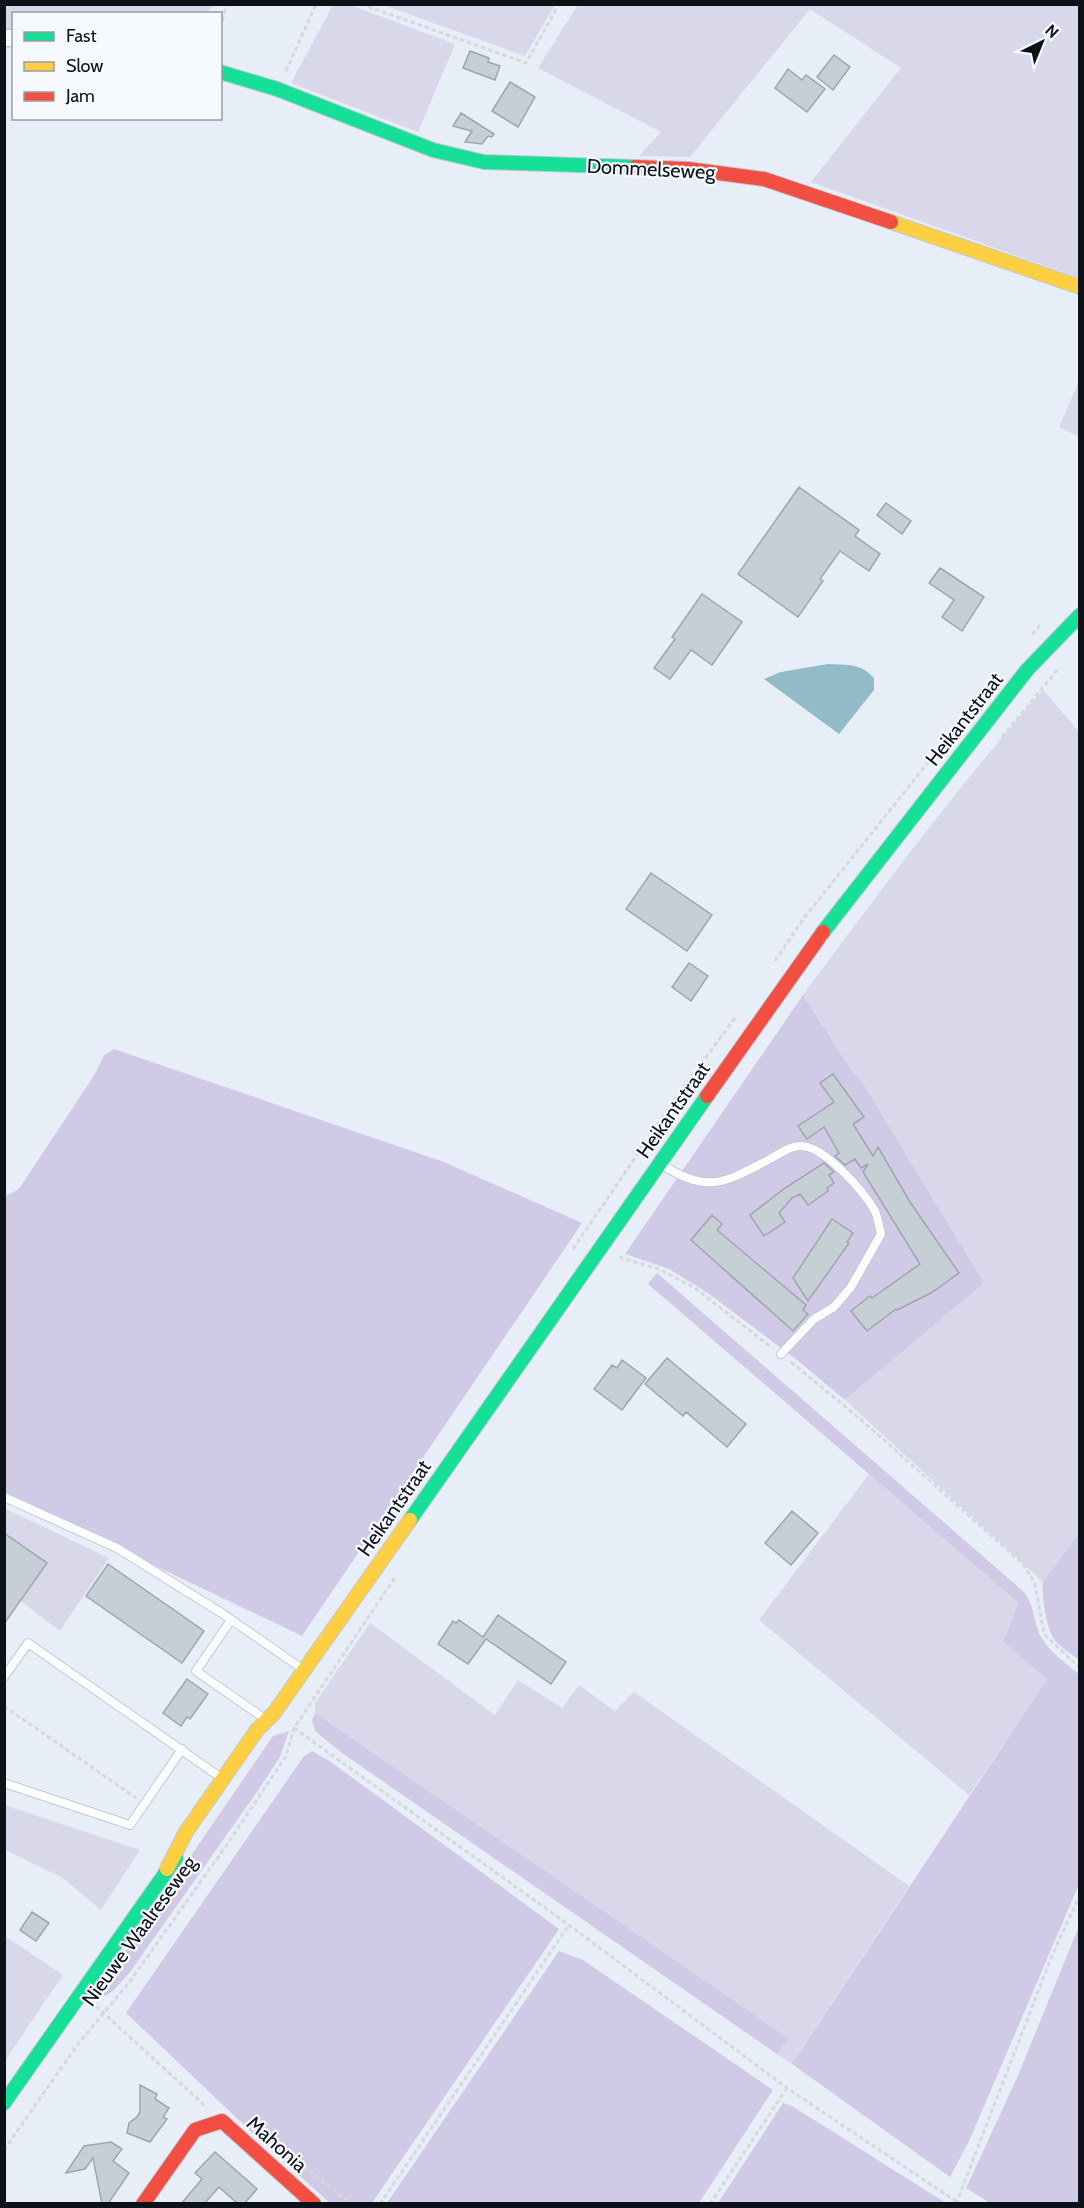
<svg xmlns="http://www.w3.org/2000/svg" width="1084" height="2208" font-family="Cabin,sans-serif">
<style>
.green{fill:#d9d7ea}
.forest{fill:#d1cae6}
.water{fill:#91bbc7}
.building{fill:#c7cfd6;stroke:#9ea5ad;stroke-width:1.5}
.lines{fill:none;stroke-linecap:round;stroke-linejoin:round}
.lane-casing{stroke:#c2c8d0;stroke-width:10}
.street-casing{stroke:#c2c8d0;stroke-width:19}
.fast-casing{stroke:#c2c8d0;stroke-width:16}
.slow-casing{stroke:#c2c8d0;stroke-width:16}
.jam-casing{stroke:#c2c8d0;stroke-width:16}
.path{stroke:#d6d8db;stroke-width:3;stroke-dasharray:4.5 3;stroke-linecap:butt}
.lane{stroke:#fbfcfe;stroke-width:8}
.street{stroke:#fbfcfe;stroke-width:16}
.fast{stroke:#16e098;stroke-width:14}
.slow{stroke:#ffcf43;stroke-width:14}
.jam{stroke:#f24e42;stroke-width:14}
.labels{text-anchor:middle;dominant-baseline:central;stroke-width:4.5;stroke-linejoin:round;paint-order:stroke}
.street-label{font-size:20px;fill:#0d1219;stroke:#f6f9fe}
</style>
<rect width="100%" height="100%" fill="#e7eef8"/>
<path class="green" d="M4 5H212L208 14H14L13 32 5 31Z
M333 5H350L455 44 418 132 291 83Z
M387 5 555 4V5L525 56 386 6Z
M578 5H1079V278L811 182 901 68 810 9 690 157 639 156 661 132 538 68Z
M1079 381 1080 437H1079L1059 427Z
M1043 690 1080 733V1534L1043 1582 845 1400 984 1283 863 1083 852 1071 803 995C880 891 957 787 1043 690Z
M869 1474 1020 1603 1003 1642 1047 1679 969 1795 759 1620Z
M4 1508 109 1558 60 1631 5 1589Z
M370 1623 495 1715 518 1680 562 1708 579 1685 615 1711 634 1692 909 1886 792 2064 777 2054 787 2038 315 1713V1703Z
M4 1805 140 1850 101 1910 63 1878 5 1850Z
M5 1936 63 1975 5 2061Z"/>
<path class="forest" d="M803 995 852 1071 863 1083 984 1283 845 1400 797 1360 705 1291 669 1269 625 1254Z
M114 1049 444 1162 582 1223 302 1636 5 1494 4 1197 19 1189 95 1074 104 1055Z
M657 1273 1024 1592C1035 1606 1033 1622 1041 1637 1050 1652 1066 1664 1079 1674V1884L970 2139 950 2177 792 2064 1047 1679 1003 1642 1019 1603 648 1284Z
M1079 1534V1660C1072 1654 1063 1649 1056 1642 1047 1633 1041 1595 1043 1582Z
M315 1713 788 2038 777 2054 342 1753 315 1731 312 1720Z
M289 1731 280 1757 259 1789 130 1972 113 1991 105 1996 98 1991 273 1736Z
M312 1751 331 1762 559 1929 372 2203H330L259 2139 126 2013 304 1756Z
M1079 1926V2203H990L966 2188 1017 2078Z
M559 1951 583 1960 773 2090 699 2203H387Z
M783 2103 792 2106 946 2203H718Z"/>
<path class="water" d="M828 664C847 665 861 663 874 678V690L839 734 764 679 781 672Z"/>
<path class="building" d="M470 51 489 58 488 62 500 66 495 80 463 68Z
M834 55 850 67 833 90 817 77Z
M788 69 802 80 806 75 825 89 807 112 775 88Z
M510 82 535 97 518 127 492 111Z
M461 113 494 134 492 137 488 136 482 144 465 142 472 131 453 126Z
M799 487 859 530 855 536 880 554 869 571 840 551 820 579 823 581 798 617 738 574Z
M886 503 911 521 902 534 877 515Z
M940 568 984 597 962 631 942 617 954 600 929 583Z
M702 594 742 622 712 665 691 650 670 679 654 668 675 639 672 637Z
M651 873 712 915 687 951 626 909Z
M689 963 708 976 691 1001 672 987Z
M833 1074 864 1117 853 1124 873 1156 878 1147 910 1202 959 1273 931 1293 897 1310 896 1309 867 1331 851 1311 870 1296 872 1298 920 1264 863 1172 868 1164 861 1168 855 1159 845 1165 835 1156 839 1153 824 1127 807 1139 798 1126 834 1102 820 1083Z
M824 1163 834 1172 829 1175 834 1183 827 1188 828 1191 808 1205 800 1194 792 1198 779 1213 785 1222 764 1236 750 1215 785 1188Z
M712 1215 722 1224 717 1230 806 1305 803 1310 808 1314 793 1331 691 1240Z
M832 1219 853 1233 847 1242 849 1243 808 1301 793 1278Z
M667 1358 746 1424 727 1447 686 1412 683 1416 645 1384Z
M622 1360 646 1378 622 1410 594 1389 612 1365 617 1368Z
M792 1511 818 1533 791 1565 765 1543Z
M4 1533 47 1563 4 1624Z
M108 1564 204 1631 182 1663 86 1596Z
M498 1615 566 1662 551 1684 486 1639 468 1664 438 1644 453 1621 456 1623 459 1620 483 1637Z
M187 1679 208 1694 190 1719 187 1717 181 1726 163 1713Z
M32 1912 49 1923 36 1941 20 1930Z
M140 2085 157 2094 155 2099 169 2108 163 2117 167 2119 150 2142 127 2133 129 2123 137 2117 140 2112Z
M111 2142 122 2149 113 2161 129 2173 108 2204H102L93 2158 85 2169 66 2173 84 2146Z
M215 2152 257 2189 244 2204H238L219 2187 204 2204H181L202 2179 195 2173Z"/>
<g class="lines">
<g class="lane-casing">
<path id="lane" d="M659 1163C708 1194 722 1184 770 1159 779 1154 790 1146 800 1146 824 1145 864 1192 875 1211 878 1218 879 1226 881 1234L851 1287 834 1307 814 1319 781 1354
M4 1497 117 1548 220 1612 304 1670
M231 1620 196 1671 265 1719
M4 1677 28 1643 223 1779
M4 1783 130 1825 182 1749"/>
</g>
<g class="street-casing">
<path id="street" d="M4 38H14"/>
</g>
<g class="fast-casing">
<path id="fast" d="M220 72 277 89 433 150 484 162 635 167
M823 932 1027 670 1080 615
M410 1520 707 1096
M4 2103 176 1858"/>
</g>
<g class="slow-casing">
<path id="slow" d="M891 222 1080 287
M167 1869 186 1832 257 1730 274 1713 410 1520"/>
</g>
<g class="jam-casing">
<path id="jam" d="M635 167 688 169 764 179 891 222
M707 1096 823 932
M143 2204 195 2130 222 2121 314 2204"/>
</g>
<path class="path" d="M361 4 526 63 559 4
M220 28 227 4
M286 71 316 4
M1032 634 1042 623
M1002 737 1059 668
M775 961 804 918 930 760
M573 1249 679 1093 735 1018
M619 1257 659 1269 695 1288 771 1347
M791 1362 865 1423 1023 1564 1035 1584 1044 1634 1080 1668
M4 1706 136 1798
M294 1728 569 1925 787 2088 960 2204
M96 2006 204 2105
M265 2135 271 2133 312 2173 352 2204
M4 2150 78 2044 128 1984 226 1846 286 1756 294 1728 396 1576
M380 2204 569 1925
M710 2204 787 2088
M956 2204 1053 1953 1080 1895"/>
<use href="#lane" class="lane"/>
<use href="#street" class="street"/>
<use href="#fast" class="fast"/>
<use href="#slow" class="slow"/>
<use href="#jam" class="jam"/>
</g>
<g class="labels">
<g class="street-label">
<text transform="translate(651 169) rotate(3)">Dommelseweg</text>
<text transform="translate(964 719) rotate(-52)">Heikantstraat</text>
<text transform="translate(673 1110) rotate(-55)">Heikantstraat</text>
<text transform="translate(394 1508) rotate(-55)">Heikantstraat</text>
<text transform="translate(139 1931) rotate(-54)">Nieuwe Waalreseweg</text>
<text transform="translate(277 2144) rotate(42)">Mahonia</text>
</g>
</g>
<rect width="1084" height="2208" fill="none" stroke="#0d1219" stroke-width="12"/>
<rect x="12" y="12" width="210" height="108" fill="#f6f9fe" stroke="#999da2" stroke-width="1.5"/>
<rect x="24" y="32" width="30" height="9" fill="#16e098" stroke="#999da2" stroke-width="1.5"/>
<text x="66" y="42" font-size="18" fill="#0d1219">Fast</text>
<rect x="24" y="62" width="30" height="9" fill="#ffcf43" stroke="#999da2" stroke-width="1.5"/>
<text x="66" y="72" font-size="18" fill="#0d1219">Slow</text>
<rect x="24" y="92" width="30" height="9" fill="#f24e42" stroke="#999da2" stroke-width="1.5"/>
<text x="66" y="102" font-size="18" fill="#0d1219">Jam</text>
<g transform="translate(1042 42) rotate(43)" stroke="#f6f9fe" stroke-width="4.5" paint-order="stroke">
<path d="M0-4.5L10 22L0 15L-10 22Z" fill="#0d1219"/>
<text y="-9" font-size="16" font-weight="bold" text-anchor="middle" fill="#0d1219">N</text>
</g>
</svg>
